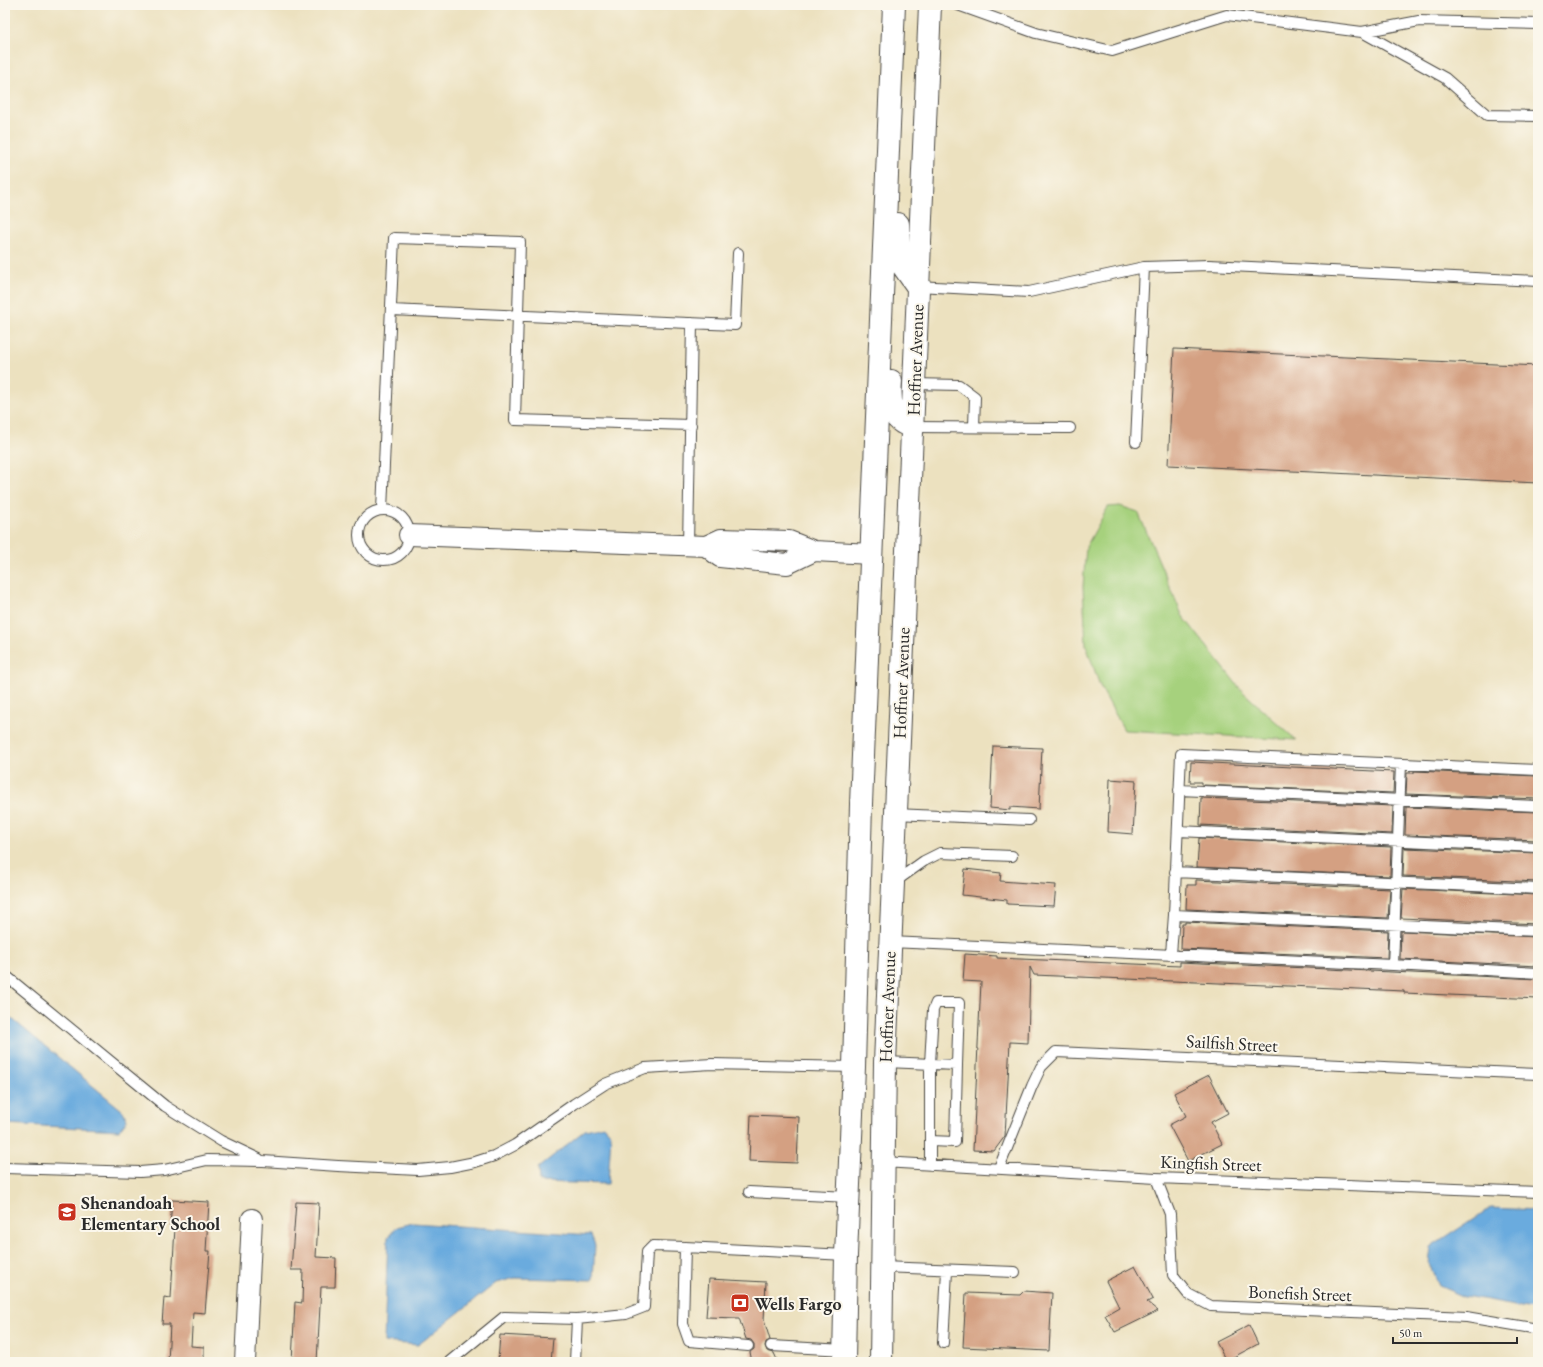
<svg xmlns="http://www.w3.org/2000/svg" width="1543" height="1367" font-family="'EB Garamond',serif">
<style>
.green{fill:#a6d17d;stroke:#687e54}
.water{fill:#6babde;stroke:#4b6b84}
.building{fill:#d4a082}
.lines{fill:none;stroke-linecap:round;stroke-linejoin:round}
.lane-casing{stroke:#484641;stroke-width:12}
.street-casing{stroke:#484641;stroke-width:22}
.secondary-casing{stroke:#484641;stroke-width:24}
.lane{stroke:#fff;stroke-width:10}
.street{stroke:#fff;stroke-width:20}
.secondary{stroke:#fff;stroke-width:22}
.labels{text-anchor:middle;dominant-baseline:central;stroke-width:4;stroke-linejoin:round;paint-order:stroke}
.street-label{font-size:18px;fill:#2b2b2b;stroke:#fbf7ec}
.poi-label{font-size:18px;font-weight:bold;fill:#2b2b2b;stroke:#fbf7ec;text-anchor:start}
</style>
<rect width="100%" height="100%" fill="#fbf7ec"/>
<filter id="ink" filterUnits="userSpaceOnUse"><feTurbulence type="fractalNoise" baseFrequency=".025" numOctaves="2"/><feDisplacementMap in="SourceGraphic" scale="8" xChannelSelector="R" yChannelSelector="G"/><feConvolveMatrix kernelMatrix="1 2 1 2 8 2 1 2 1" color-interpolation-filters="sRGB"/></filter>
<filter id="wash" filterUnits="userSpaceOnUse"><feTurbulence type="fractalNoise" baseFrequency=".012" numOctaves="4" result="noise"/><feDisplacementMap in="SourceGraphic" scale="16" xChannelSelector="R" yChannelSelector="G"/><feGaussianBlur stdDeviation="0.9" result="paint"/><feColorMatrix in="noise" values="0 0 0 0 0 0 0 0 0 0 0 0 0 0 0 0 0 1.4 0 .05"/><feComposite in="paint" operator="in"/></filter>
<g filter="url(#wash)">
<rect width="100%" height="100%" fill="#ece1bf"/>
<path class="green" d="M1120 506 1138 512 1182 615 1242 691 1296 740 1124 730 1100 686 1086 645 1083 587 1086 547 1108 507Z"/>
<path class="water" d="M5 1013 123 1111 127 1120 119 1130 5 1124Z
M604 1126 611 1134 608 1184 539 1182 538 1168 585 1130Z
M1490 1208 1538 1210V1310L1465 1297 1439 1286 1429 1264 1431 1247Z
M413 1223 591 1235 595 1245 593 1280 515 1278 496 1283 418 1345 384 1342 388 1237 397 1227Z"/>
<g id="blocks">
<path class="building" d="M1174 349 1538 366V483L1168 465Z
M993 746 1042 748 1039 809 1010 807V810L990 808Z
M1191 762 1394 772 1393 793 1202 785V782H1190Z
M1414 771 1538 776V799L1406 794 1407 773H1414Z
M1110 779 1136 781 1133 834 1108 832Z
M1201 798 1393 806 1392 834 1200 825Z
M1406 807 1538 812V840L1405 835Z
M1199 838 1391 847 1390 876 1197 867Z
M1404 848 1538 853V882L1403 876Z
M965 869 1001 873 1000 881 1056 885 1054 906 1007 904V900L962 895Z
M1196 880 1390 889 1388 918 1186 909 1187 885H1196Z
M1403 889 1538 895V924L1401 918Z
M1185 922 1388 931 1387 958 1181 949 1182 924H1185Z
M1401 931 1538 937V966L1400 959Z
M965 954 997 956V958L1180 966V962L1538 979V999L1404 993V991L1034 975 1030 967 1028 1043 1010 1042 1005 1136 994 1151 973 1150 981 982 963 981Z
M1209 1075 1228 1113 1211 1122 1222 1144 1188 1161 1169 1125 1186 1116 1174 1093Z
M751 1115 799 1117 797 1163 749 1161Z
M172 1200 209 1202 206 1251H210L205 1313 193 1312 191 1346 204 1347V1362H168L170 1324H162L164 1297 171 1298 175 1227H170Z
M296 1202 319 1203 316 1257 336 1258 335 1287H321L317 1362H292L295 1302 302 1303 303 1270H291Z
M1135 1266 1153 1299 1147 1302 1158 1311 1115 1332 1105 1315 1119 1307 1106 1281Z
M709 1279 766 1282 764 1320 770 1340 766 1342 765 1346 767 1351 774 1353 778 1362H752L750 1352 754 1349V1344L751 1340 746 1339 739 1318 706 1317Z
M1024 1291 1052 1293 1049 1351 963 1347 966 1293 1020 1295Z
M1249 1325 1258 1344 1226 1361 1216 1342Z
M500 1335 553 1338 551 1362H498Z"/>
</g>
</g>
<g filter="url(#ink)">
<use href="#blocks" fill-opacity="0" stroke="#484641" stroke-width="1"/>
<g class="lines">
<g class="lane-casing">
<path id="lane" d="M958 5 1036 33 1112 51 1227 15 1362 32 1419 21 1538 24
M1362 32 1445 78 1487 115 1538 116
M1144 267 1209 265 1538 281
M917 286 1029 292 1144 267 1136 442
M391 310 735 325 738 253
M914 384 959 385 975 397 974 427
M912 427 1070 428
M382 510 394 238 520 242 515 420 691 425
M359 535a25 25 0 1 1 50 0a25 25 0 1 1-50 0Z
M688 546 692 323
M1401 764 1393 965 1538 973
M1179 790 1538 806
M895 814 1029 820
M1178 831 1538 847
M1175 872 1538 889
M893 883 924 861 940 853 1012 856
M1174 915 1181 754 1538 770
M890 942 1393 965
M1171 954 1174 915 1538 931
M5 975 165 1106 221 1141 259 1159
M885 1062 957 1065 955 1142 930 1141V1165
M930 1141V1064L933 1010 936 1003H959L957 1065
M883 1162 1156 1178 1538 1192
M5 1168 140 1172 164 1170 207 1160 263 1161 338 1166 418 1170 450 1167 475 1162 494 1156 515 1145 574 1104 605 1084 645 1068 712 1064 854 1067
M999 1168 1032 1086 1041 1067 1056 1052 1538 1074
M1156 1178 1170 1214 1173 1275 1188 1294 1211 1306 1467 1317 1538 1329
M749 1192 849 1197
M881 1267 1015 1272
M577 1319 626 1314 644 1307 647 1252 653 1246 685 1247
M943 1343 947 1271
M748 1346 689 1341 683 1324 685 1247 846 1255
M771 1346 845 1350
M449 1362 504 1317 577 1319 575 1362"/>
</g>
<g class="street-casing">
<path id="street" d="M409 535 706 546
M814 551 787 564 720 557 706 546 721 539 789 541 814 551 871 554
M245 1362 252 1219"/>
</g>
<g class="secondary-casing">
<path id="secondary" d="M898 224V242L900 262 917 286
M891 381C890 394 889 412 900 421 903 424 908 425 912 427
M844 1362 846 1255 854 1067 861 804 894 5
M881 1362 885 1062 893 883 930 5"/>
</g>
<use href="#lane" class="lane"/>
<use href="#street" class="street"/>
<use href="#secondary" class="secondary"/>
</g>
</g>
<defs>
<g id="school-square" transform="scale(1)"><rect x="-9" y="-9" width="18" height="18" rx="4" fill="#c8321e" stroke="#fbf7ec"/><path d="M0-5L7-2L0 1L-7-2ZM-4 1L0 2.5L4 1V4Q0 6-4 4Z" fill="#fff"/></g>
<g id="bank-square" transform="scale(1)"><rect x="-9" y="-9" width="18" height="18" rx="4" fill="#c8321e" stroke="#fbf7ec"/><path d="M-6-4H6V4H-6ZM0-2.3a2.3 2.3 0 1 0 0 4.6a2.3 2.3 0 1 0 0-4.6Z" fill="#fff"/></g>
</defs>
<g fill-rule="evenodd">
<use href="#school-square" x="67" y="1212"/>
<use href="#bank-square" x="740" y="1303"/>
</g>
<g class="labels">
<g class="street-label">
<text transform="translate(915 360) rotate(-88)">Hoffner Avenue</text>
<text transform="translate(901 683) rotate(-88)">Hoffner Avenue</text>
<text transform="translate(887 1007) rotate(-88)">Hoffner Avenue</text>
<text transform="translate(1232 1043) rotate(3)">Sailfish Street</text>
<text transform="translate(1211 1163) rotate(2)">Kingfish Street</text>
<text transform="translate(1300 1293) rotate(2)">Bonefish Street</text>
</g>
<g class="poi-label">
<text x="81" y="1202">Shenandoah<tspan x="81" dy="21">Elementary School</tspan></text>
<text x="754" y="1303">Wells Fargo</text>
</g>
</g>
<rect width="1543" height="1367" fill="none" stroke="#fbf7ec" stroke-width="20"/>
<path d="M1393 1337v6h124v-6" fill="none" stroke="#2b2b2b" stroke-width="2"/>
<text x="1399" y="1337" font-size="12" fill="#2b2b2b" stroke="#fbf7ec" stroke-width="3" paint-order="stroke">50 m</text>
</svg>
